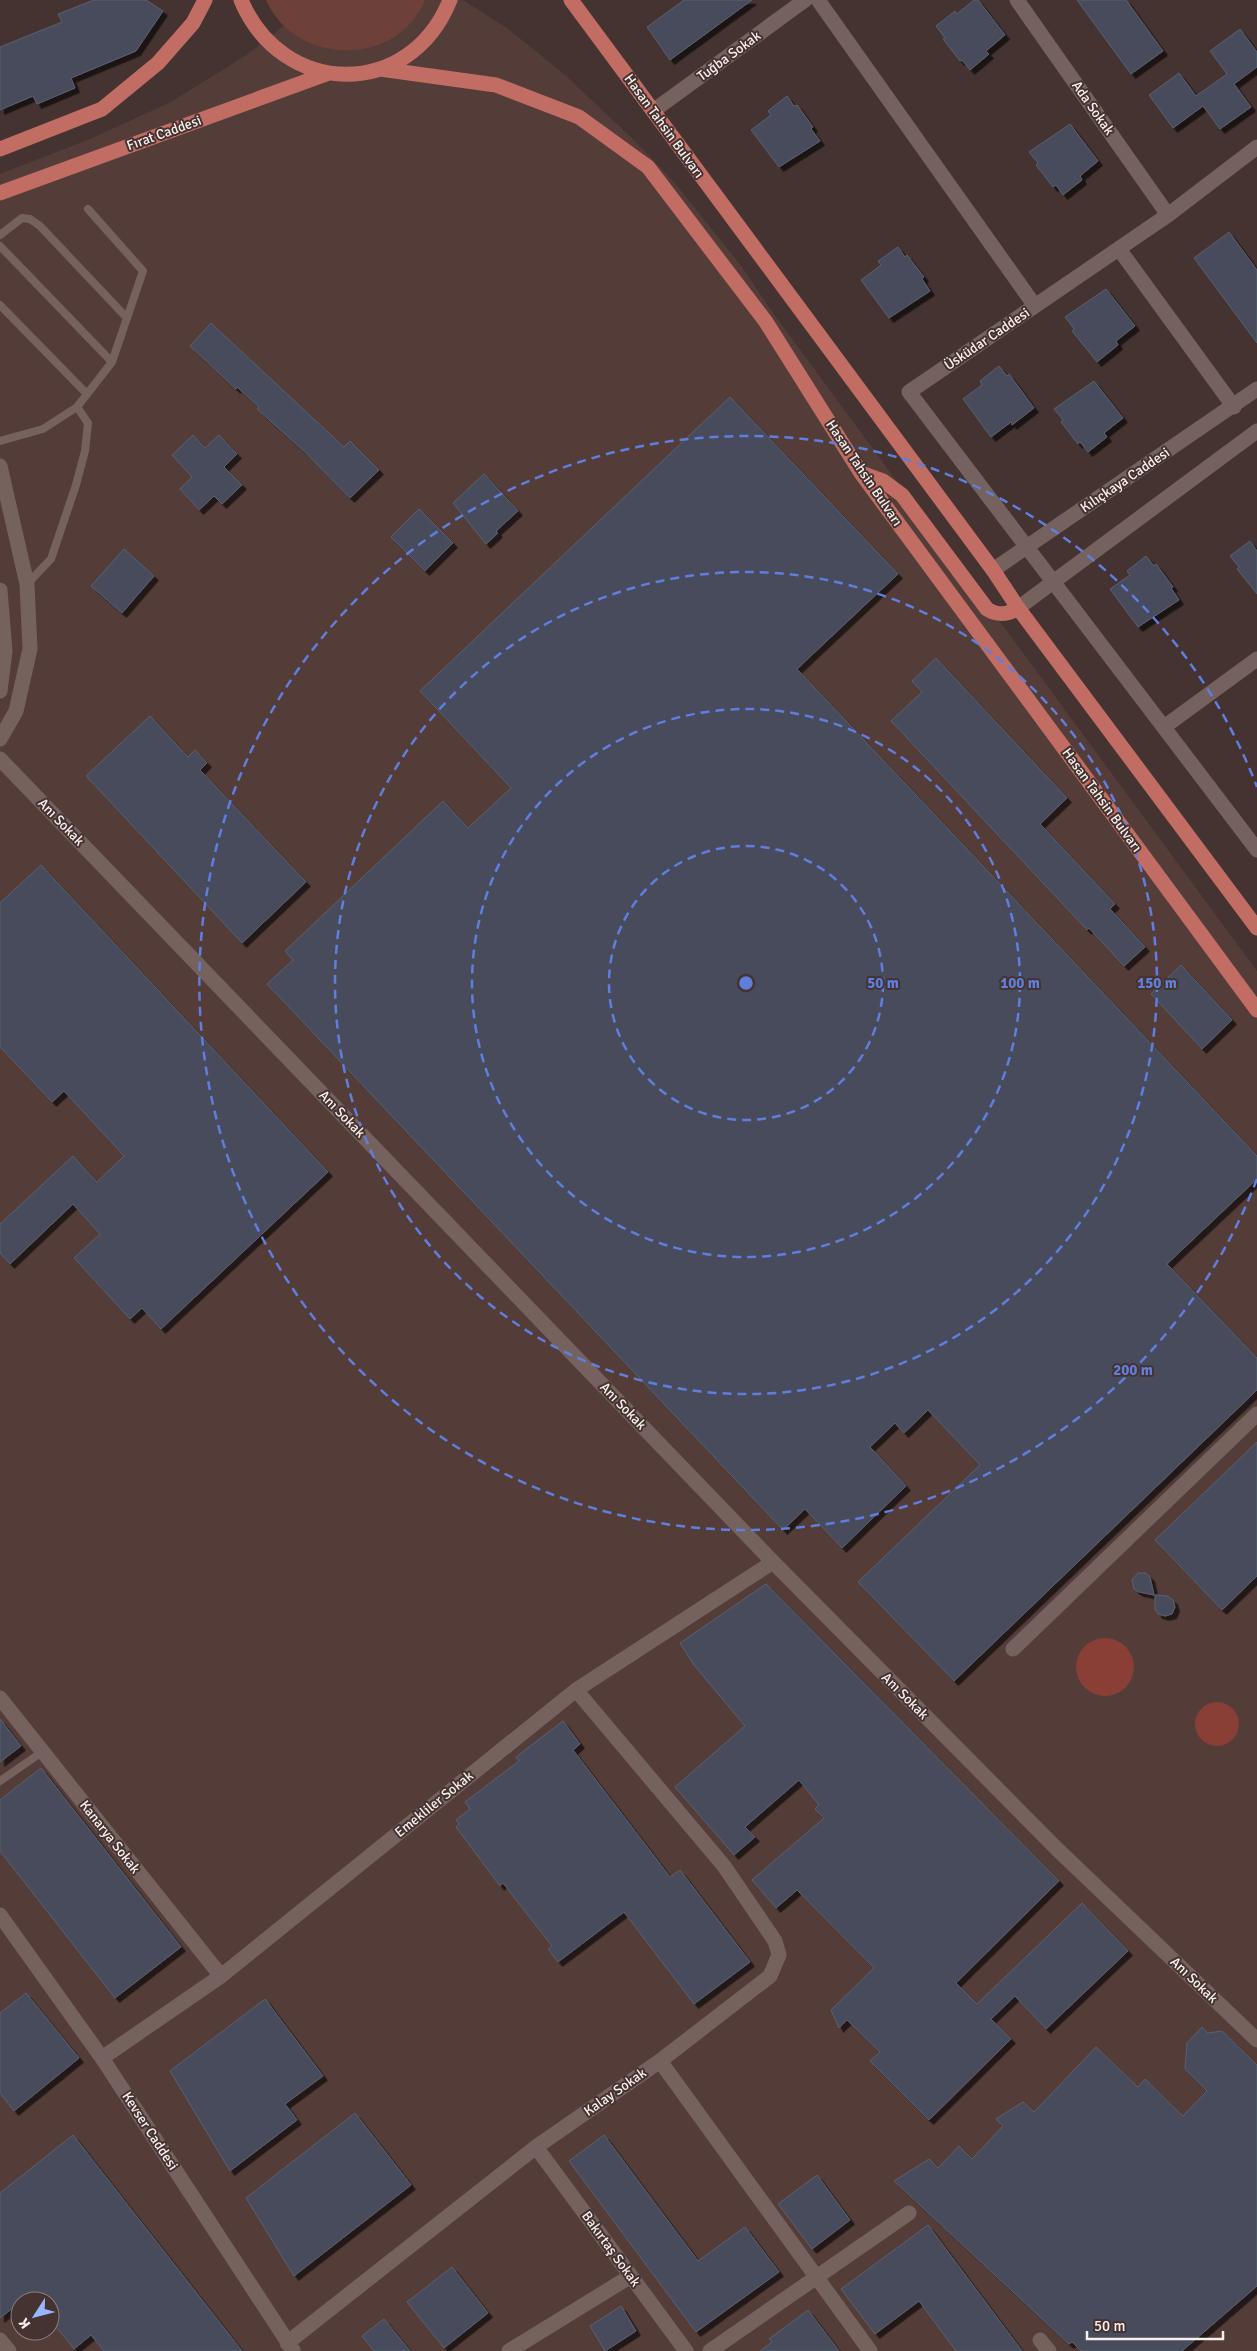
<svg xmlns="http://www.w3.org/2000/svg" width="1257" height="2351" font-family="Signika,sans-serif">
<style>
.built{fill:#543d39;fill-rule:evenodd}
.green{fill:#6e403a}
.water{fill:#893e36}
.building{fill:#464c5b;stroke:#5a606f;filter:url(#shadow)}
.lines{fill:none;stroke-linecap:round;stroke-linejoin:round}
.lane{stroke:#75625f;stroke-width:8}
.street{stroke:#75625f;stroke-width:15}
.secondary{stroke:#75625f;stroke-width:15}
.primary{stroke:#c26d64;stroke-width:15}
.ring{fill:none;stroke:#5f7ede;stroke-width:2.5;stroke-dasharray:9 6}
.labels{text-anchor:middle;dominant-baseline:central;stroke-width:4;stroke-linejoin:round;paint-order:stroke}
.street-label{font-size:14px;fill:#faefed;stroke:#443330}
.centre{fill:#5f7ede;stroke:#443330;stroke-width:2.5}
.ring-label{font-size:15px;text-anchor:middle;font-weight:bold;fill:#5f7ede;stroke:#443330;stroke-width:4;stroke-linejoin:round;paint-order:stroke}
</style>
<defs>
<filter id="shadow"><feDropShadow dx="4.5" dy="4.5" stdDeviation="0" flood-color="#0009"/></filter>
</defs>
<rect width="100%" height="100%" fill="#443330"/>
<path class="built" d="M316 0H463L507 28 564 74 635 141 673 181 742 267 773 313 1257 971V2351H0V174L90 139 171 102 248 54ZM20 2301H50V2331H20Z"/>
<path class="green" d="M266 0H425C397 68 295 66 266 0Z"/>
<path class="water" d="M1076 1667a29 29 0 1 1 58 0a29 29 0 1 1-58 0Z
M1195 1724a22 22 0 1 1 44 0a22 22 0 1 1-44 0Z"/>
<path class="building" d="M94 0H146L163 11 136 51 71 78 75 88 37 104 33 96 0 110V47L62 22 58 14Z
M684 0H752L670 60 647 27Z
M974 0H978L1005 35 986 51 989 54 970 70 962 60 960 61 943 39 945 38 936 26 955 11 957 14Z
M1077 0H1126L1163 51 1131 74Z
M1240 29 1257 52V67L1234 84 1251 107 1220 129 1203 106 1173 128 1149 95 1179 73 1196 96 1227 74 1210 51Z
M787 96 794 106 797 105 813 127 811 129 820 141 779 167 751 130 771 115 768 111Z
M1070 124 1098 161 1080 176 1082 180 1063 195 1056 185 1053 187 1036 165 1038 163 1029 152Z
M1229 232 1257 270V343L1194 258Z
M898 247 905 257 907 255 924 277 922 279 930 291 889 318 861 280 881 265 878 261Z
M1106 289 1135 326 1116 341 1118 345 1097 362 1072 331 1074 329 1065 317Z
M211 323 344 447 350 441 379 470 350 498 305 452 257 409 259 407 237 387 236 389 190 346Z
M999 366 1007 376 1009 374 1034 408 1012 425 1011 422 991 437 963 399 982 385 980 381Z
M1094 381 1123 418 1104 433 1107 437 1088 452 1080 442 1078 444 1061 422 1063 420 1054 409Z
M730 397 898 574 797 669 1257 1156V1179L1167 1264 1257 1358V1390L954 1681 858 1582 980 1465 928 1410 904 1433 895 1423 870 1447 906 1486 842 1548 805 1509 783 1530 267 984 293 960 285 951 443 801 468 828 511 788 420 691Z
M193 435 205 448 219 435 237 454 224 467 242 485 222 504 214 496 199 510 180 489 192 477 172 455Z
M484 474 518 511 496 531 498 533 486 544 453 503Z
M419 509 453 543 425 571 391 537Z
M1250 541 1257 551V594L1237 569 1239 567 1230 556Z
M124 549 154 576 122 613 91 586Z
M1146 556 1154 566 1156 564 1173 587 1171 588 1179 600 1138 627 1110 589 1130 575 1127 571Z
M936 658 1067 798 1040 824 1115 904 1110 909 1145 947 1124 966 1089 928 1087 930 891 721 922 692 912 681Z
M150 716 188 757 195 750 207 763 200 770 306 882 242 943 86 776Z
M41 865 328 1172 161 1329 142 1308 130 1319 74 1258 100 1234 73 1204 10 1264 0 1253V1224L73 1156 97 1182 124 1156 64 1091 52 1102 0 1047V903Z
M1181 965 1232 1020 1202 1049 1151 994Z
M1257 1442V1576L1222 1610 1155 1540Z
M1138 1573H1146L1150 1577 1154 1595 1139 1592 1134 1589 1132 1580Z
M766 1584 1059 1881 956 1983 977 2004 1082 1903 1128 1951 1046 2029 1015 1996 991 2019 1011 2039 929 2120 870 2061 880 2052 847 2020 839 2028 831 2010 874 1968 797 1890 776 1908 752 1880 824 1818 815 1809 819 1805 799 1780 745 1827 755 1837 734 1855 675 1787 745 1726 694 1665 680 1643Z
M1155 1595 1167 1596 1173 1600 1175 1607 1172 1614 1165 1616 1158 1614 1155 1609Z
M0 1719 21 1746 0 1762Z
M563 1721 580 1744 573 1750 670 1877 680 1870 750 1962 694 2004 624 1912 558 1962 548 1949 552 1946 503 1883 500 1886 456 1827 459 1824 456 1820 470 1809 465 1802 519 1761 516 1757Z
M41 1768 181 1947 115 1998 0 1851V1800Z
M26 1993 79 2058 14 2111 0 2093V2013Z
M265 1999 323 2076 285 2104 297 2120 230 2171 170 2071Z
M1202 2027 1208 2033 1222 2031 1257 2065V2286L1182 2351H1081L1072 2342 1069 2344 894 2181 929 2159 938 2168 959 2146 972 2159 1003 2126 996 2119 1023 2102 1034 2112 1096 2047 1138 2087 1145 2079 1183 2116 1207 2091 1185 2069 1187 2043Z
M355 2113 411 2185 294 2276 246 2198Z
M73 2135 242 2351H104L91 2335 74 2349 50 2319V2301H36L31 2294 0 2318V2193Z
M604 2135 698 2261 745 2227 779 2272 696 2332 569 2161Z
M817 2175 850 2220 812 2249 778 2204Z
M928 2225 1022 2351H956L919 2301 875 2334 841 2289Z
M452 2267 488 2313 444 2348 407 2302Z
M621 2306 636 2331 605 2351 590 2326Z
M808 2310 839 2351H760L772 2342 769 2339Z
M384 2319 410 2351H374L362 2336Z"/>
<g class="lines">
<path class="lane" d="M0 235 22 218 30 219 40 226 127 318
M0 246 112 362
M0 305 86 393
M0 441 43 429 77 407 112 362 143 271 88 209
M27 584 51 559 76 485 85 451 88 423 77 407
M0 1781 42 1752"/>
<path class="street" d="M818 0 1035 306
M1017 0 1168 215
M653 111 805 0
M1257 147 1168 215 909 392 1257 850
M1119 249 1234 407
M0 466 27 584 30 649 16 711 0 739
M0 590 5 651 0 691
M1164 727 1257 659
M0 759 773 1562 1057 1849 1257 2040
M1013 1649 1257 1414
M0 1698 221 1976
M0 1915 102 2058 293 2350
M102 2058 221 1976 576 1690 773 1562
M660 2061 870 2351
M536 2147 686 2351
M0 2340 9 2351
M1040 2340 1049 2351
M287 2343 536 2147 660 2061 770 1976 779 1955 775 1941 724 1866 576 1690
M509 2351 631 2276
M710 2351 909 2213"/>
<path class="secondary" d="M993 570 1257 389
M1018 608 1257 431"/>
<path class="primary" d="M241 0C282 98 410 100 450 0
M571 0 993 570 1018 608 1257 928
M380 69 496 85 579 117 648 167 766 322 861 473 1257 1010
M0 149 102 109 158 63 193 23 205 0
M0 193 329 73
M861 473 883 481 902 495 987 609C998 616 1007 615 1018 608"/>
</g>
<g class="ring">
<circle cx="746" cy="983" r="137"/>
<circle cx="746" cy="983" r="274"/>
<circle cx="746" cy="983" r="411"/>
<path d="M1257 1179A547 547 0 1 1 1257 787"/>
</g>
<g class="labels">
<g class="street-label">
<text transform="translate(729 56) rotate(-36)">Tuğba Sokak</text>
<text transform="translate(1093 108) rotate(55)">Ada Sokak</text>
<text transform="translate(664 126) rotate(54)">Hasan Tahsin Bulvarı</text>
<text transform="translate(164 133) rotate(-20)">Fırat Caddesi</text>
<text transform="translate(987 339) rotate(-34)">Üsküdar Caddesi</text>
<text transform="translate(864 473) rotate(56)">Hasan Tahsin Bulvarı</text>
<text transform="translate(1125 480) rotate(-34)">Kılıçkaya Caddesi</text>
<text transform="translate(1102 800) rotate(54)">Hasan Tahsin Bulvarı</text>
<text transform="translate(61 822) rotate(46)">Anı Sokak</text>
<text transform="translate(342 1114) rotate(46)">Anı Sokak</text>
<text transform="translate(623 1406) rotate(46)">Anı Sokak</text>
<text transform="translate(905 1696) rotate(45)">Anı Sokak</text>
<text transform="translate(434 1804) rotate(-39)">Emekliler Sokak</text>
<text transform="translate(110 1837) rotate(52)">Kanarya Sokak</text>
<text transform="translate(1194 1980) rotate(44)">Anı Sokak</text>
<text transform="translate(615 2092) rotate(-35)">Kalay Sokak</text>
<text transform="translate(150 2131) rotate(57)">Kevser Caddesi</text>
<text transform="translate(611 2249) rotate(54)">Bakırtaş Sokak</text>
</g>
</g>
<circle cx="746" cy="983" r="8" class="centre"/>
<g class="ring-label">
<text x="883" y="988">50 m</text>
<text x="1020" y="988">100 m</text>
<text x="1157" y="988">150 m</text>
<text x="1133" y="1375">200 m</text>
</g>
<g transform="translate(35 2316) rotate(234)"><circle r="24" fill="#443330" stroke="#8d7e7c"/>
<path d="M0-4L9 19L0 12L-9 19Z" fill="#99b5fd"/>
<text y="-8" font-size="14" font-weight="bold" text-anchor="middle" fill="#faefed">K</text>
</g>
<path d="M1087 2331v8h136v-8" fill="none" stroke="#faefed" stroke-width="2.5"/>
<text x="1094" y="2331" font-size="15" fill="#faefed" stroke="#443330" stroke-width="4" paint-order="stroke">50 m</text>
</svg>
